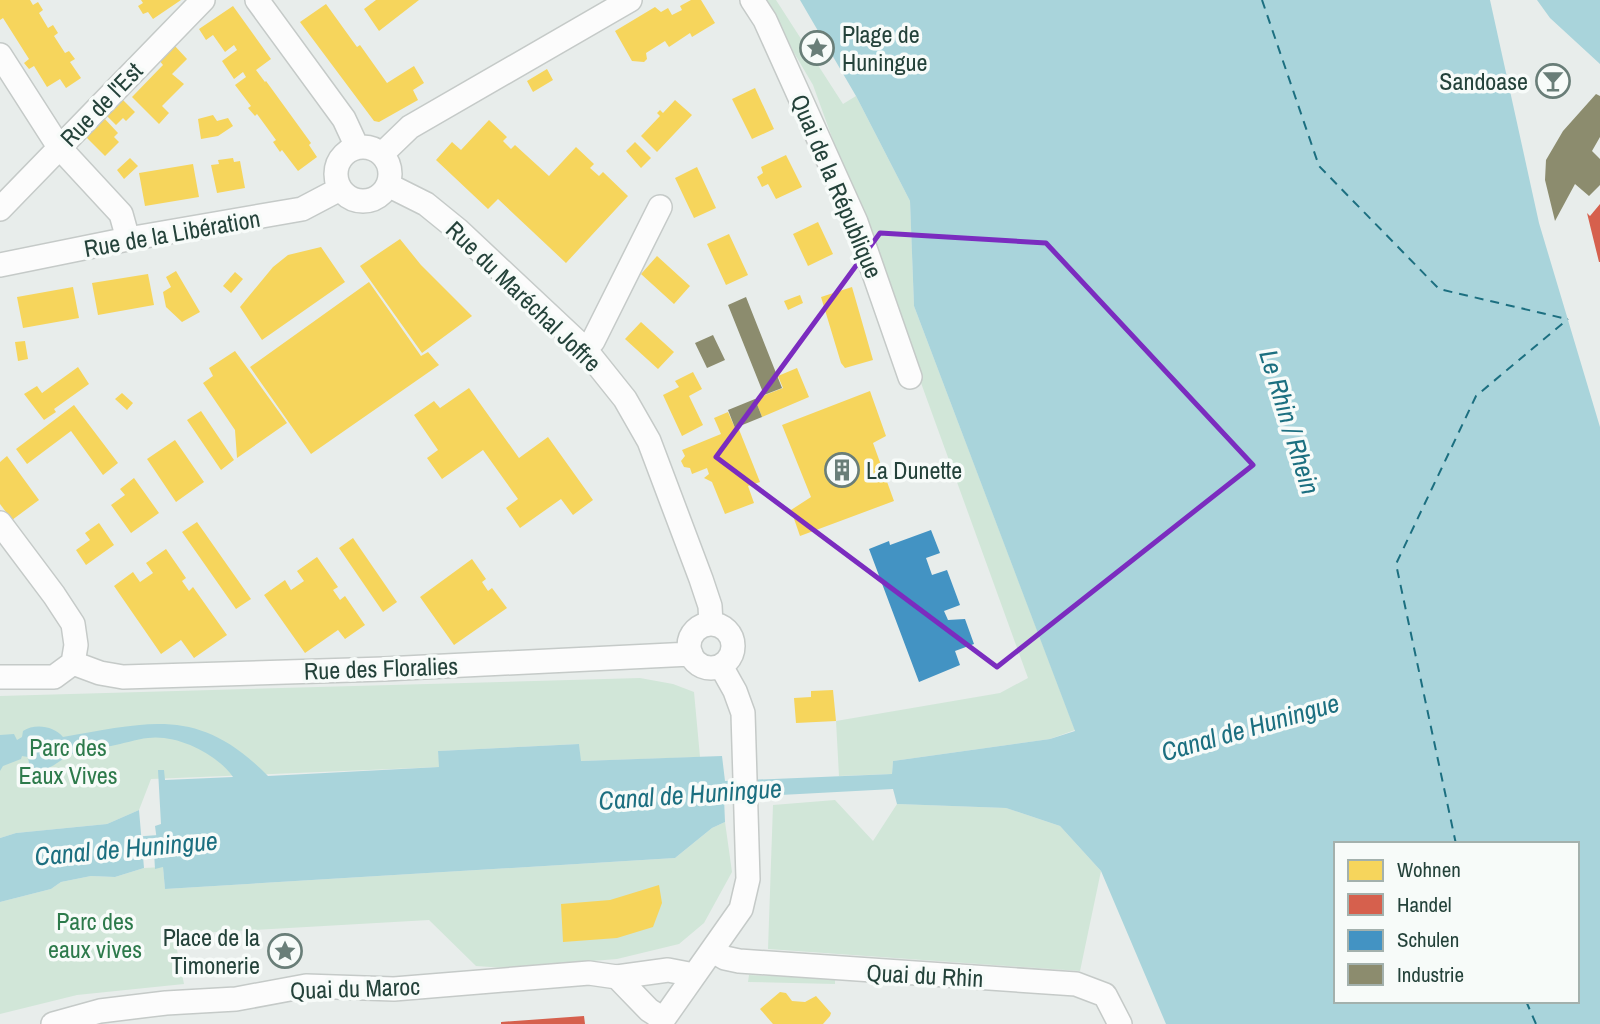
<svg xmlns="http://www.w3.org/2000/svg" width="1600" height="1024" font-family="'Archivo Narrow',sans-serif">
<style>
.green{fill:#d1e6d8}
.water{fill:#a9d4db;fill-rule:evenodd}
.homes{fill:#f6d55c}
.shops{fill:#d6604d}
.schools{fill:#4393c3}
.industry{fill:#8c8c6e}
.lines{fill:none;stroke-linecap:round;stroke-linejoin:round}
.canal{stroke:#a9d4db;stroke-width:23}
.ferry{stroke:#1c6f80;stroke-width:2;stroke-dasharray:9 7;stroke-linecap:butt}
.minor-casing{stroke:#c5cac8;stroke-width:26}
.minor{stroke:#fcfcfc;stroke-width:23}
.marked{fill:none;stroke:#7b2cbf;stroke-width:5;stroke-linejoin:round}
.labels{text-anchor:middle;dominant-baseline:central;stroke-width:7;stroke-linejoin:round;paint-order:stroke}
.poi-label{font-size:24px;fill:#24423a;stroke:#f7fbf9;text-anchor:start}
.street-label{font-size:24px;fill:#24423a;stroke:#f7fbf9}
.park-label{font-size:24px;fill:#2d7a4b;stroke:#f7fbf9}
.water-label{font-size:26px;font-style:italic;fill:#1c6f80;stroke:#f7fbf9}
</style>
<rect width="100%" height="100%" fill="#e8edeb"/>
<path class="green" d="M763 0H776L843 104 856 96 910 201 914 306 1075 730 1050 739 893 761 892 774 839 776 836 721 1000 693 1028 678 813 85Z
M640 678 673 684 694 692 700 757 580 761 579 744 438 751 440 767 151 779 139 810 107 824 16 833 0 838V696Z
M835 800 873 841 897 804 1006 808 1060 826 1101 871 1080 971 768 949 773 805Z
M725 822 732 872 704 923 679 944 617 959 505 968 476 966 429 920 182 934 175 940 184 984 77 995 0 1014V902L51 889 61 882 91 876 115 877 144 868 163 867 165 889 675 858 712 828Z
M749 975 835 979V984L748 982Z"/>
<path class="water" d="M800 0H1490L1539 223 1600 427V1024H1166L1101 871 1060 826 1006 808 897 804 893 789 724 798 725 822 712 828 675 858 165 889 163 867 155 869 154 852H162V841H157L155 826 161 824 158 770H164L165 780 233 777C217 754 177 734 148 738 136 739 123 744 111 746 99 748 85 748 74 753 59 759 48 775 30 769L28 757 22 756 21 759 3 766 0 771V735L14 734 17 740 22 737 23 731C35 723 54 726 63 737 151 722 199 706 268 776L439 767 438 751 579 744 581 761 722 756 725 781 892 774 893 761 1050 739 1075 731 914 306 910 201 856 96ZM1336 844H1577V1001H1336Z
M1537 0H1600V64L1550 18Z
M139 810 144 868 115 877 91 876 61 882 51 889 0 902V838L16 833 107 824Z"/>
<path class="homes" d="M0 0H30L33 5 38 2 43 10 39 13 48 28 53 25 58 33 54 36 65 53 69 51 75 59 70 62 81 78 66 88 60 79 47 87 34 66 29 69 24 63 29 59 3 18 0 20Z
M141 0H181L153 19 148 12 143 14 138 6 143 3Z
M376 0H419L379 31 364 9Z
M691 0H701L715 23 692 37 690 33 669 47 665 41 646 53 647 59 644 62 632 61 615 31 655 7 661 12 668 8 672 15 682 10 680 6Z
M326 4 357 47 360 45 387 83 414 66 424 83 413 90 418 100 379 122 374 121 300 22Z
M233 6 271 59 256 70 265 82 266 81 311 143 309 145 317 157 298 171 282 150 280 152 273 142 276 140 257 114 255 116 248 108 251 106 235 85 246 77 243 72 234 79 222 61 237 50 234 45 225 52 213 35 206 40 199 29Z
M174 45 187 59 172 74 184 84 162 106 169 113 159 124 132 97 163 65 159 60Z
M547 69 553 80 533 92 527 81Z
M755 88 774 129 752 139 732 99Z
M121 98 135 112 126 121 123 118 116 125 105 114Z
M675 100 692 115 657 152 641 136 660 116 657 113 660 110 663 113Z
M213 115 217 121 228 118 233 126 218 136 201 139 198 119Z
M103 117 118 133 114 137 119 142 105 156 84 135Z
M489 120 507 137 503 141 511 149 515 145 549 176 576 147 594 164 590 168 599 176 603 172 628 196 566 263 498 199 488 209 436 160 452 142 461 150Z
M635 142 651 158 641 168 626 151Z
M786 155 802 187 776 199 768 184 762 187 757 177 763 173 761 167Z
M130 158 138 166 124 179 117 170Z
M233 158 234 162 240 161 245 188 217 193 211 165 219 164 218 160Z
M193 164 199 197 145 206 139 173Z
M697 167 716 208 694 218 675 178Z
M818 222 833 254 808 266 793 234Z
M729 234 748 275 726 285 707 244Z
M400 239 421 265 472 316 422 353 360 266Z
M321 247 345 282 262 340 240 307 273 267 288 255Z
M657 256 690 286 674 304 641 274Z
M176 271 200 312 182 322 166 307 163 292 171 287 166 277Z
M235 272 243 279 231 293 223 286Z
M148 274 154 305 98 315 92 283Z
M369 282 421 356 428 352 439 365 311 454 250 367Z
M73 287 79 318 23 328 17 297Z
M852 287 873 360 845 368 841 363 821 297Z
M800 295 803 303 788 310 784 301Z
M641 322 674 352 658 369 625 339Z
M25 341 28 359 18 361 15 342Z
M235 351 287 423 237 458 235 430 203 383 213 376 209 368Z
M78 367 89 384 54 409 56 412 44 420 24 394 37 386 42 393Z
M797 368 809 397 762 417 755 399 783 388 778 376Z
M693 372 702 389 689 396 703 425 682 436 663 395 679 387 675 381Z
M469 388 519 458 548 437 593 500 573 515 561 499 520 528 506 508 518 499 483 450 442 479 427 458 438 450 414 415 434 401 440 408Z
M870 391 886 436 873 443 894 501 800 536 791 510 811 497 782 425Z
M122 393 133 403 127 410 115 399Z
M74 405 118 463 103 475 71 431 27 464 16 449Z
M201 411 234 460 221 470 187 420Z
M728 412 735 428 738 427 760 482 748 486 754 503 725 514 712 482 704 478 709 474 707 468 692 474 690 468 684 467 681 461 685 456 682 450 721 434 714 418Z
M175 440 204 482 176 502 147 459Z
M7 456 39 500 12 520 0 504V462Z
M134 478 159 513 131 533 111 505 125 495 120 489Z
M197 522 251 599 236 609 182 532Z
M99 523 114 545 86 565 76 550 90 540 85 533Z
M353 538 397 602 383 612 339 548Z
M166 549 186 578 182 581 189 591 193 587 227 635 194 658 181 640 161 654 114 586 133 572 140 582 153 573 146 563Z
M317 557 338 587 333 590 340 600 345 596 365 625 345 639 338 630 305 653 264 595 285 580 291 590 304 581 297 571Z
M472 559 486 579 482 582 488 591 492 588 507 608 454 645 420 597Z
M833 690 836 721 796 723 794 698 811 697V691Z
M659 885 662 903 653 927 617 938 563 942 561 904 610 900Z
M780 992 786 993 792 1001 805 1002 816 996 831 1013 830 1016 823 1024H773L760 1009Z"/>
<path class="shops" d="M1600 204V262H1599L1587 213 1590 216Z
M584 1016 585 1024H501V1022Z"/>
<path class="schools" d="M931 530 940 553 926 558 932 575 947 570 960 605 944 611 948 620 965 619 974 644 955 651 960 665 919 682 869 549 889 541 890 545Z"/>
<path class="industry" d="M1596 94 1600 96V137L1592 151 1600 159V185L1589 196 1575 184 1555 221 1545 180 1546 160 1563 131Z
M746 297 782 388 764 395 728 305Z
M713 335 725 360 707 368 695 343Z
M755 399 762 417 735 428 728 410Z"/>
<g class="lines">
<path class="canal" d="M112 850 193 844"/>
<path class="ferry" d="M1262 0 1319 166 1439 289 1567 319
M1456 844 1396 564 1476 396 1568 319
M1526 1001 1536 1024"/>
<g class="minor-casing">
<path id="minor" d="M257 0 344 119 357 147
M752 0 765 20 856 222 910 377
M0 55 59 147 121 214 128 239
M336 174a27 27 0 1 1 54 0a27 27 0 1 1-54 0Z
M382 154 410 127 630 0
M388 185 426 204 458 230 585 349 625 399 649 441 701 579 710 606 711 624
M0 209 203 0
M0 265 128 239 302 209 340 189
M585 349 593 341 660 207
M0 523 54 595 73 624 76 645 73 663
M689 646a22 22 0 1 1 44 0a22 22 0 1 1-44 0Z
M73 663 100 673 123 677 384 669 691 654
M0 677H54L73 663
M713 951 725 958 739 961 1076 984 1105 995 1120 1024
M617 977 649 1010 663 1019
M53 1024 100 1011 166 1003 236 999 306 986 394 989 589 973 617 977 668 970 694 975
M660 1024 741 909 748 879 743 713 735 691 721 666"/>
</g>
<use href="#minor" class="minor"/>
</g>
<path class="marked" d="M880 233 1046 243 1253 465 997 667 716 457Z"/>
<defs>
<g id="sight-ring" transform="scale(1.75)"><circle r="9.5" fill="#f7fbf9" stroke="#697e78" stroke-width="1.5"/><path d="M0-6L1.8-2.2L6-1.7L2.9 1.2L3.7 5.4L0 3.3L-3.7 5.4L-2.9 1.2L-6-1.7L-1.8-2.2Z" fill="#697e78"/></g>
<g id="bar-ring" transform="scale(1.75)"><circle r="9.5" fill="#f7fbf9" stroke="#697e78" stroke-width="1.5"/><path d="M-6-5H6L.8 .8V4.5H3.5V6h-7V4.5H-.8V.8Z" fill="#697e78"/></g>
<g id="building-ring" transform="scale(1.75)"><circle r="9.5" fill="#f7fbf9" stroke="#697e78" stroke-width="1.5"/><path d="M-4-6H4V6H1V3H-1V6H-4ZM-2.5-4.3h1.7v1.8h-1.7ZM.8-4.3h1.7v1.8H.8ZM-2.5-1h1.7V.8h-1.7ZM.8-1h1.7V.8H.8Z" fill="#697e78"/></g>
</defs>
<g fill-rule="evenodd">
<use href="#sight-ring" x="817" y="48"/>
<use href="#bar-ring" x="1553" y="81"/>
<use href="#building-ring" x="842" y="470"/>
<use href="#sight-ring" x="285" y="951"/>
</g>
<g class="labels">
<g class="poi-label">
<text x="842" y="34">Plage de<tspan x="842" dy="28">Huningue</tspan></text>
<text x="1528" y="81" text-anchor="end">Sandoase</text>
<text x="866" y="470">La Dunette</text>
<text x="260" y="937" text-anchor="end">Place de la<tspan x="260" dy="28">Timonerie</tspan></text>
</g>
<g class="street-label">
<text transform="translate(101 104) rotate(-46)">Rue de l'Est</text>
<text transform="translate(837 186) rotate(67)">Quai de la République</text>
<text transform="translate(172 233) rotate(-10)">Rue de la Libération</text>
<text transform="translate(524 296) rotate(44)">Rue du Maréchal Joffre</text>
<text transform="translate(381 668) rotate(-2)">Rue des Floralies</text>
<text transform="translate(925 975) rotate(3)">Quai du Rhin</text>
<text transform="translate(355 988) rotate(-2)">Quai du Maroc</text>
</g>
<g class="park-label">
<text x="68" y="747">Parc des<tspan x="68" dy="28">Eaux Vives</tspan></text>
<text x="95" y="921">Parc des<tspan x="95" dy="28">eaux vives</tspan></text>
</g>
<g class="water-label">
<text transform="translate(1290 422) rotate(73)">Le Rhin / Rhein</text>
<text transform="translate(1250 727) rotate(-16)">Canal de Huningue</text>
<text transform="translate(690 794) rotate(-4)">Canal de Huningue</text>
<text transform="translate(126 848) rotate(-5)">Canal de Huningue</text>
</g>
</g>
<rect x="1334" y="842" width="245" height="161" fill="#f7fbf9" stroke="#a3b1ad" stroke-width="2"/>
<rect x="1348" y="860" width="35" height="21" fill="#f6d55c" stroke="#a3b1ad" stroke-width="2"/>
<text x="1397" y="877" font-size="21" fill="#24423a">Wohnen</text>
<rect x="1348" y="894" width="35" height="21" fill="#d6604d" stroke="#a3b1ad" stroke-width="2"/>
<text x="1397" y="912" font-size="21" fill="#24423a">Handel</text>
<rect x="1348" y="930" width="35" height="21" fill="#4393c3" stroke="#a3b1ad" stroke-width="2"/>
<text x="1397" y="947" font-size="21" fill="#24423a">Schulen</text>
<rect x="1348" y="964" width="35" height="21" fill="#8c8c6e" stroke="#a3b1ad" stroke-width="2"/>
<text x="1397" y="982" font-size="21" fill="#24423a">Industrie</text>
</svg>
